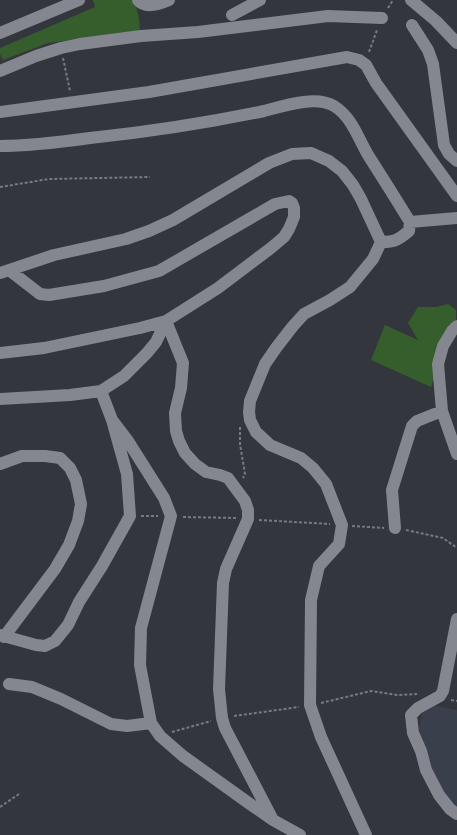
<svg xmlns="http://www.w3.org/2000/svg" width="457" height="835" font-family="'Fira Sans Condensed',sans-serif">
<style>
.built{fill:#3a3f4c}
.green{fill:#365e2d}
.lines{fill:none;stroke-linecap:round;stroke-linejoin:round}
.path{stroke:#777a80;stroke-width:2;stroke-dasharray:3 2;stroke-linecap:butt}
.minor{stroke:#848790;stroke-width:12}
</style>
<rect width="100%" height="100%" fill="#33363d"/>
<path class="built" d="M433 705 457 710V809L443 791 431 768 418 733 423 710Z"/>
<path class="green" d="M93 0H134L139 18 140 32 48 43 3 60 0 54V48L95 7Z
M448 304 456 310V319L447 328 444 339 436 347 442 350 431 387 371 360 385 325 418 340 408 323 418 307H436Z"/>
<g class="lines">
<path class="path" d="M388 8 393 0
M369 52 377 30
M63 58 70 91
M0 187 49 179 150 177
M240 427V444L245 474 243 478
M141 516H158
M183 517 236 518
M259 520 330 524
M352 526 384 528
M406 530 443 538 457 548
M451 700 457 701
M321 703 371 691 397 695 417 694
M234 716 299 707
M172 732 211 721
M0 807 19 794"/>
<path class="minor" d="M138 0C145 9 160 4 169 0
M411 0 436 21 457 43
M232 15 260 0
M412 25 428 50 433 64 444 145 449 154 457 161
M0 33 79 0
M0 71 36 56 61 48 80 44 141 36 198 32 328 16 382 18
M0 112 149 92 347 57 359 60 366 65 376 83 457 196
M0 146C30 146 61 142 90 138 148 132 206 123 264 111 283 106 316 95 334 106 352 117 358 138 368 155 382 177 396 199 410 222L409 231C398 240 395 242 381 242
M410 222 457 218
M0 273 54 255 126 239 149 231 173 220 269 163 292 154 311 153 329 161 342 171 353 185 361 199 381 242
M166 321 183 363 181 388 175 413 176 431 179 441 185 453 195 464 206 472 220 475 228 478 245 501 248 510V519L226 569 223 583 219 689 222 718 225 728 273 820
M457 326 452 331 443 346 438 364 442 411 457 454
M0 353 44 348 140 328 166 321 218 288 271 248 284 237 289 229 294 217V208L292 203 289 201 275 204 159 271 104 286 49 295 40 294 9 270
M0 399 70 395 101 391 124 376 147 353 156 342 166 321
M112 420 128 441 164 498 171 516 141 628 140 665 151 723 160 736 183 756 250 804 273 820 300 835
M0 464 22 456H45L60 458 70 468 76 480 81 504 78 521 69 545 55 569 4 637
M395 528 392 490 412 426 417 421 442 411
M457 619 443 691 440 696 418 708 411 715 413 733 421 751 426 770 439 795 450 809 457 814
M0 635 36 645 45 646 55 641 68 625 79 602 102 566 130 516 127 474 112 420 101 391
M9 684 32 687 61 699 111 724 127 726 151 723
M366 835 321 737 310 705 311 600 319 566 339 544 342 525 326 484 313 468 301 458 270 445 256 432 250 420 249 412 250 401 265 364 276 348 293 326 304 314 330 300 350 287 373 259 381 242"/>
</g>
</svg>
